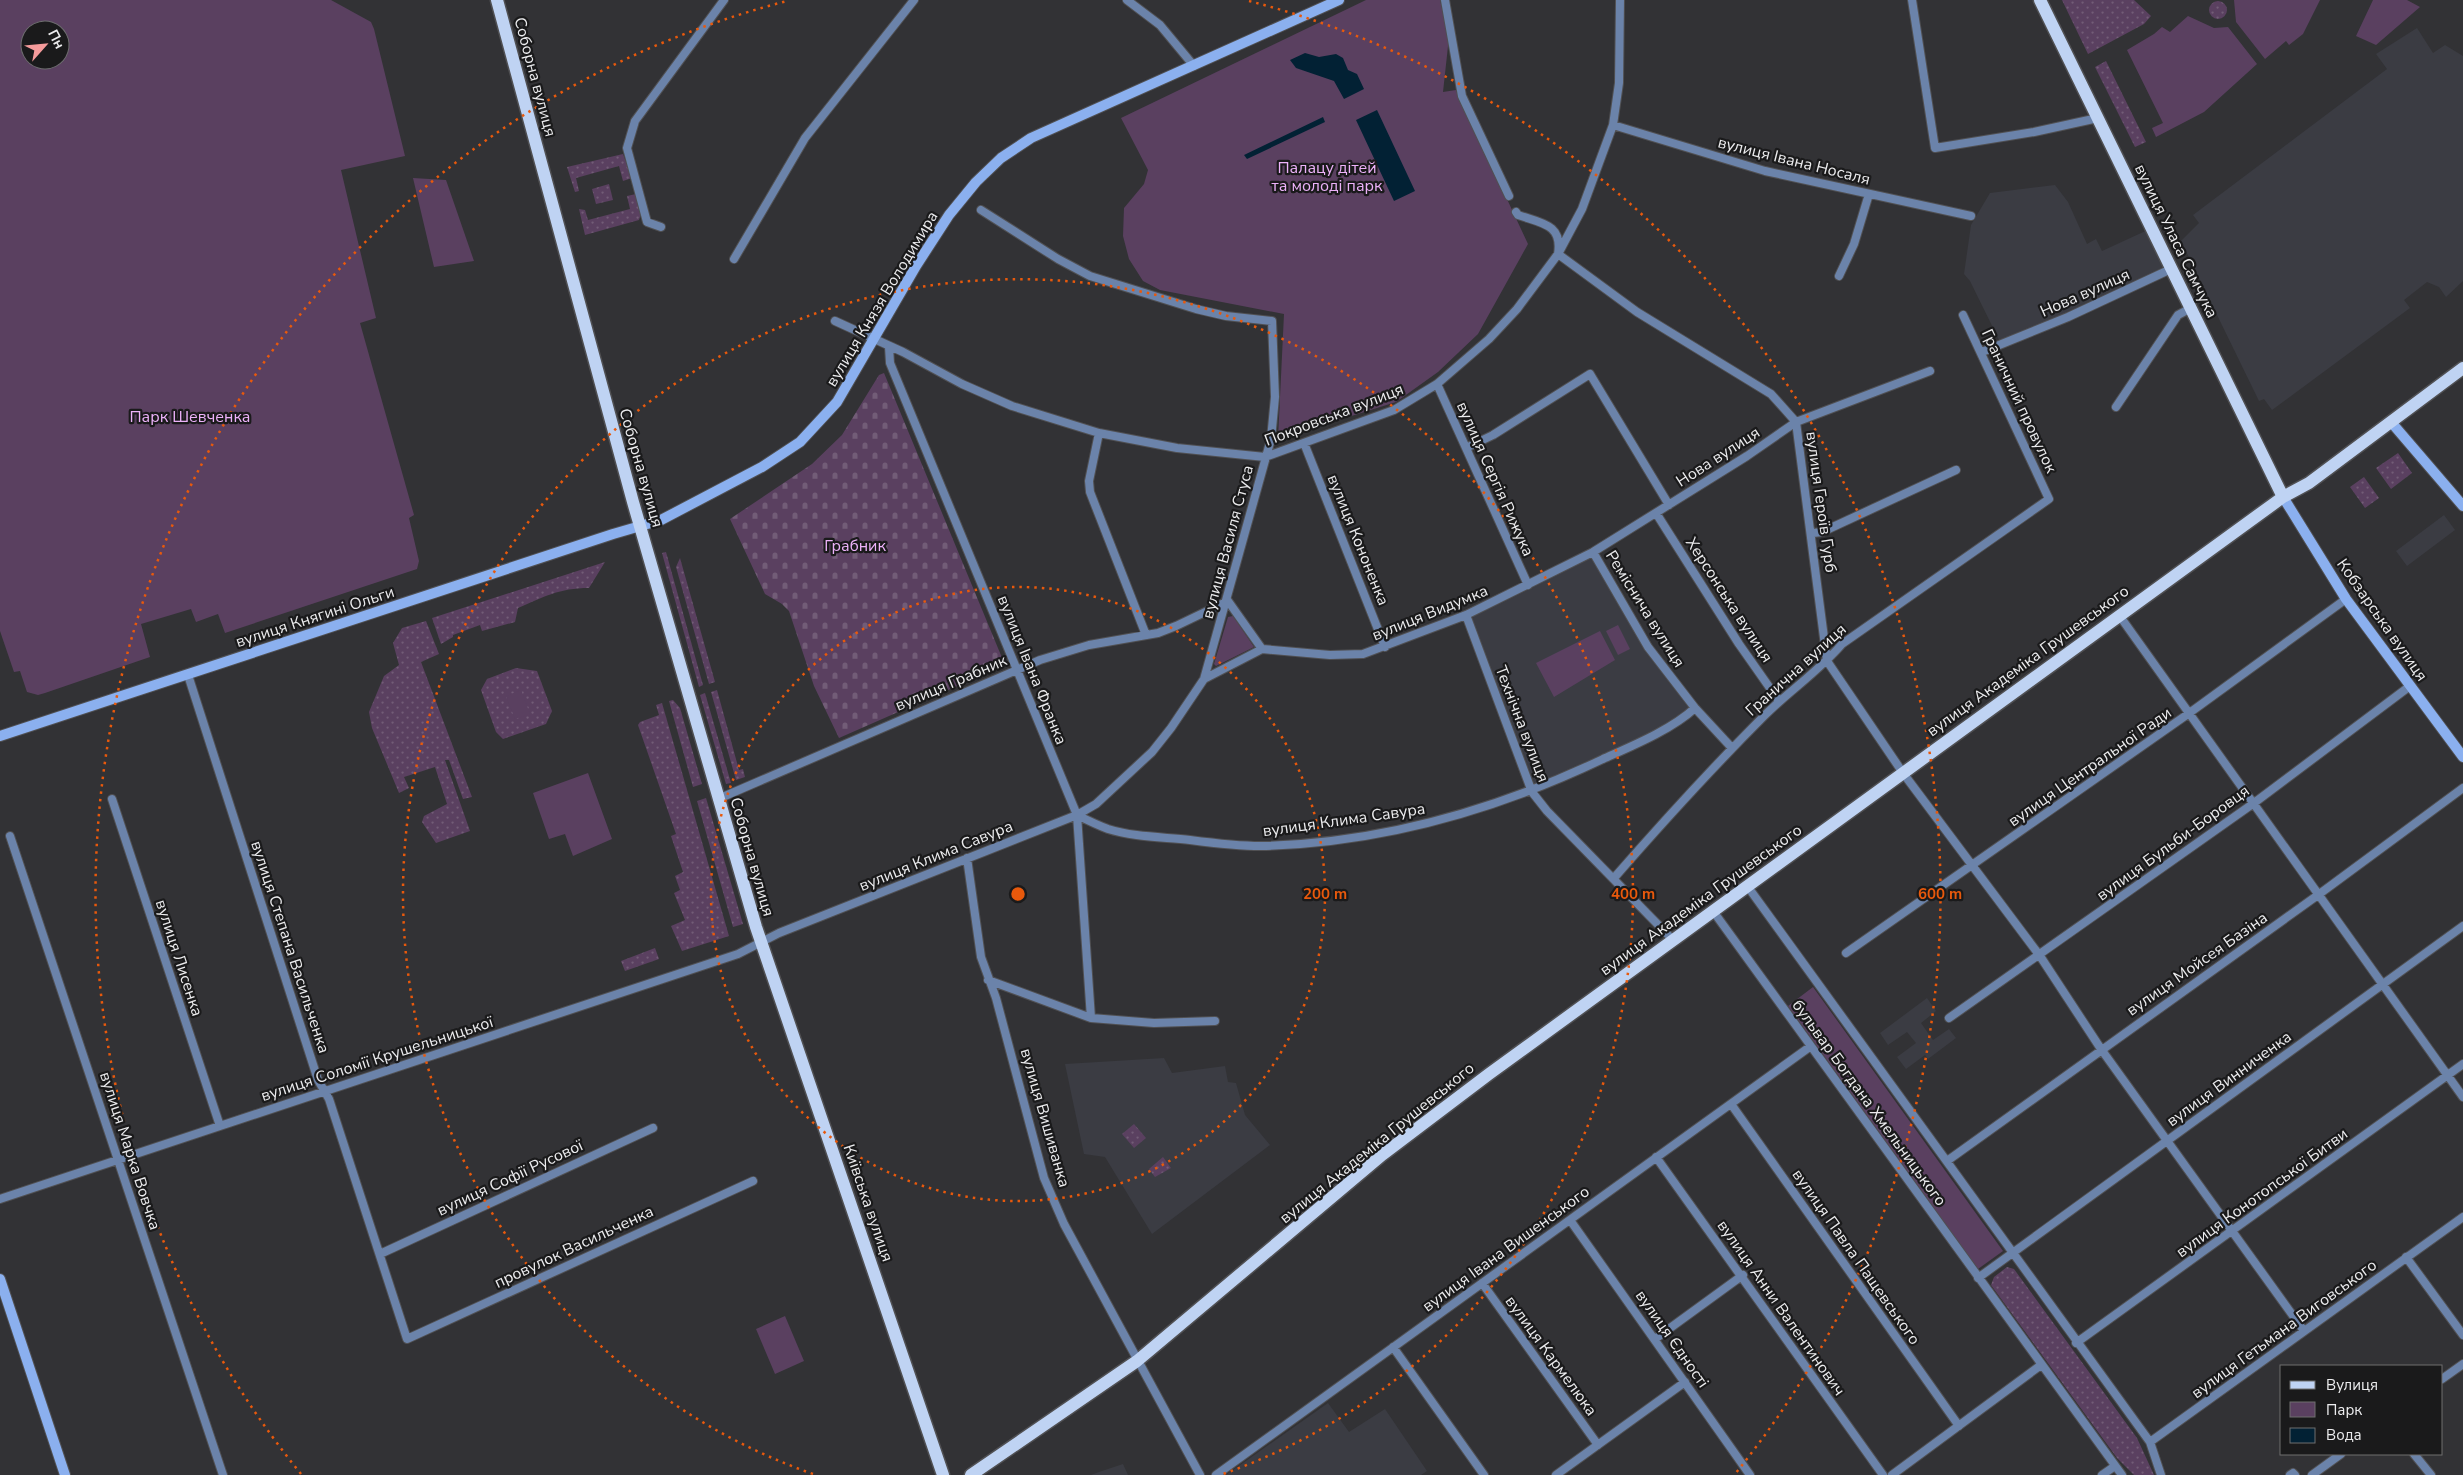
<svg xmlns="http://www.w3.org/2000/svg" width="2463" height="1475" font-family="'Nunito Sans',sans-serif">
<style>
.built{fill:#3b3c43}
.grass{fill:url(#grass-dots)}
.cemetery{fill:url(#cemetery-stones)}
.park{fill:#5a4060;fill-rule:evenodd}
.water{fill:#022134}
.lines{fill:none;stroke-linecap:round;stroke-linejoin:round}
.street-casing{stroke:#505053;stroke-width:10}
.secondary-casing{stroke:#505053;stroke-width:12}
.primary-casing{stroke:#505053;stroke-width:15}
.street{stroke:#6b83aa;stroke-width:8}
.secondary{stroke:#8bb0ef;stroke-width:10}
.primary{stroke:#bfd3f3;stroke-width:12}
.ring{fill:none;stroke:#e8590c;stroke-width:2.5;stroke-dasharray:2.5 5}
.labels{text-anchor:middle;dominant-baseline:central;stroke-width:4.5;stroke-linejoin:round;paint-order:stroke}
.street-label{font-size:16px;fill:#ececee;stroke:#1a1a1b}
.park-label{font-size:16px;fill:#edb2fa;stroke:#1a1a1b}
.centre{fill:#e8590c;stroke:#1a1a1b;stroke-width:2.5}
.ring-label{font-size:15px;text-anchor:middle;font-weight:bold;fill:#e8590c;stroke:#1a1a1b;stroke-width:4.5;stroke-linejoin:round;paint-order:stroke}
</style>
<defs>
<pattern id="grass-dots" width="8" height="8" patternUnits="userSpaceOnUse" patternTransform="scale(1.25)"><rect width="8" height="8" fill="#5a4060"/><path d="M2 2h.1M6 6h.1" fill="none" stroke="#725c77" stroke-width="1.8" stroke-linecap="round"/></pattern>
<pattern id="cemetery-stones" width="16" height="16" patternUnits="userSpaceOnUse" patternTransform="scale(1.25)"><rect width="16" height="16" fill="#5a4060"/><path d="M2 7V4a2 2 0 0 1 4 0v3zM10 15v-3a2 2 0 0 1 4 0v3z" fill="#725c77"/></pattern>
</defs>
<rect width="100%" height="100%" fill="#323235"/>
<path class="built" d="M2417 28 2433 53 2445 45 2463 56V281L2446 297 2439 287 2427 282 2404 300 2410 308 2272 410 2264 399 2259 401 2181 241 2199 223 2193 215 2387 69 2376 54Z
M2055 185 2068 202 2087 244 2096 239 2102 251 2152 228 2171 269 2001 344 1970 281 1964 274 1971 225 1990 193Z
M2444 515 2455 530 2407 566 2396 551Z
M1593 552 1621 601 1695 708 1687 715 1532 792 1466 615Z
M1927 998 1936 1011 1921 1023 1933 1040 1949 1029 1956 1038 1928 1059 1925 1055 1906 1069 1897 1057 1916 1043 1907 1032 1888 1045 1880 1033Z
M1164 1058 1172 1073 1225 1066 1228 1082 1236 1083 1245 1115 1270 1145 1152 1234 1105 1157 1084 1154 1065 1064Z
M1328 1403 1349 1432 1385 1409 1427 1471 1421 1475H1226Z
M1123 1464 1128 1475H1091L1099 1472Z"/>
<path class="grass" d="M2062 0H2134L2151 16 2144 24 2088 54Z
M2209 10a9 9 0 1 1 18 0a9 9 0 1 1-18 0Z
M2106 61 2146 142 2135 147 2095 67Z
M623 154 632 178 623 181 619 166 576 178 579 191 575 192 567 167Z
M609 184 613 200 596 204 592 189Z
M636 194 641 214 639 220 585 235 579 209 585 210 588 220 630 209 627 196Z
M2398 453 2412 473 2391 489 2376 468Z
M2364 477 2379 498 2365 508 2350 487Z
M666 552 703 685 699 687 662 553Z
M680 558 715 682 709 684 676 567Z
M605 562 589 588C559 588 544 597 518 608L515 622 482 631 480 625 453 635V637L441 644 432 618Z
M426 621 439 654 421 662 472 797 463 799 449 760H445L470 831 436 843 422 822 424 816 447 804 435 767 404 777 409 788 399 793 372 728 369 712 384 676 399 665 393 643 402 628Z
M516 668 537 671 552 711 546 724 503 739 496 732 481 690 487 679Z
M717 690 739 770 743 769 745 777 736 780 711 692Z
M705 693 731 783 726 784 700 695Z
M673 700 680 708 702 784 693 787 669 701Z
M662 703 729 936 682 951 671 926 685 920 674 893 680 890 675 876 683 872 671 836 676 834 638 725 640 722 659 715 656 705Z
M706 798 743 924 733 927 697 801Z
M655 948 659 959 625 971 621 961Z
M1134 1124 1146 1138 1134 1148 1122 1134Z
M1163 1157 1171 1168 1155 1177 1149 1169Z
M2007 1267 2014 1269 2137 1438 2154 1475H2134L2117 1458 1991 1285 1994 1277Z"/>
<path class="cemetery" d="M884 373 1005 665 839 738 814 686 789 611 782 604 765 594 730 519 812 464 842 435 879 375Z"/>
<path class="park" d="M0 0H331L371 22 374 29 405 156 341 170 376 318 360 323 414 515 409 518 419 561 417 569 225 633 218 614 196 622 191 609 141 624 150 657 45 693 38 695 27 692 20 671 14 672 0 631ZM30 30H60V60H30Z
M1366 0H1440L1449 37 1443 92 1456 90 1528 244 1478 334 1438 372 1396 402 1278 439 1284 314 1160 290 1143 281 1129 259 1123 236 1124 208 1144 184 1148 170 1121 118Z
M2234 0H2320L2303 34 2289 45 2286 41 2265 59 2236 22Z
M2373 0H2407L2420 7 2376 45 2356 36Z
M2188 16 2214 28 2228 27 2257 64 2204 112 2156 137 2152 128 2163 123 2127 50 2154 34 2162 27 2170 32Z
M413 178 446 180 474 261 434 267Z
M1233 616 1254 647 1216 666 1214 664 1228 617Z
M1618 625 1630 649 1618 655 1606 631Z
M1600 631 1615 660 1554 697 1536 663Z
M521 690 530 714 515 719 506 696Z
M588 773 612 839 573 856 565 834 549 839 533 793Z
M1813 987 2003 1251 1978 1269 1788 1006Z
M785 1316 804 1361 775 1374 756 1329Z"/>
<path class="water" d="M1305 53 1319 57 1336 54 1343 58 1348 70 1357 74 1364 89 1344 99 1334 81 1296 68 1290 60Z
M1377 110 1415 191 1394 201 1356 120Z
M1323 117 1325 122 1247 159 1244 155Z"/>
<g class="lines">
<g class="street-casing">
<path id="street" d="M1127 0 1160 25 1194 66
M1445 0 1462 96 1509 196
M1912 0 1935 148 2034 132 2098 118
M1613 125 1765 171 1971 216
M981 210 1058 259 1090 276 1196 309 1226 316 1272 321 1275 397 1271 439 1204 679
M1516 212 1518 215C1541 223 1563 224 1558 254L1637 312 1771 394 1796 422 1827 661 1903 773 2040 956 2101 1049 2304 1331
M661 227 647 222 627 148 635 121 724 0
M734 259 805 138 914 0
M1839 276 1854 244 1869 194
M835 321 903 352 962 384 1012 406 1099 433 1177 448 1265 457 1394 410 1437 384 1489 339 1517 309 1558 254 1582 209 1613 125 1619 83 1620 0
M889 347 890 363 1077 815 1091 1018
M1982 352 2068 317 2171 269
M1437 384 1528 585
M2116 407 2178 315 2191 308
M1099 433 1089 481 1090 492 1146 635
M1304 443 1385 647
M1466 448 1493 435 1590 374 1669 505
M1656 513 1739 644 1779 701
M1813 533 1822 532 1956 470
M1593 552 1648 647 1695 708 1732 748
M1228 601 1262 649
M1466 615 1532 792 1547 811 1673 940
M2119 615 2463 1097
M188 675 318 1080 329 1099 407 1339 753 1181
M112 799 220 1126
M718 799 1040 660 1089 645 1158 633 1176 626 1228 601
M1077 815C1087 820 1097 825 1108 829 1133 837 1163 837 1190 840 1213 843 1237 846 1261 846 1380 843 1496 810 1603 759 1632 746 1671 730 1695 708
M10 836 223 1475
M967 858 981 957 996 998 1044 1178 1064 1224 1200 1475
M1614 878C1662 823 1712 768 1764 716 1789 691 1819 671 1842 644L2049 499 1963 315
M1748 887 2150 1442 2161 1475
M1713 911 2122 1475
M1846 953 2188 714 2346 599
M988 980 1091 1018 1154 1023 1215 1021
M1949 1018 2254 803 2410 686
M1731 1104 1959 1426
M1656 1157 1883 1475
M1947 1161 2318 895 2463 788
M0 1199 738 954 779 933 1077 815 1096 804 1152 752 1171 728 1204 679 1262 649 1330 655 1363 654 1466 615 1593 552 1747 456 1796 422 1930 371
M1570 1220 1750 1475
M380 1254 653 1128
M2406 1257 2463 1335
M1978 1278 2463 926
M1482 1283 1598 1445
M1655 1339 1743 1275
M2076 1343 2463 1064
M1393 1347 1484 1475
M2442 1379 2463 1364
M2150 1442 2463 1217
M2414 1454 2431 1475
M1216 1475 1811 1046
M1556 1475 1685 1382
M1892 1475 2041 1365
M2102 1475 2115 1466
M2290 1475 2293 1473 2295 1475
M2312 1475 2341 1454"/>
</g>
<g class="secondary-casing">
<path id="secondary" d="M2391 422 2463 506
M2283 497 2346 599 2463 757
M0 736 613 534 661 520 762 467 800 442 837 402 916 266 949 215 976 182 1001 158 1031 138 1339 0
M0 1279 65 1475"/>
</g>
<g class="primary-casing">
<path id="primary" d="M497 0 633 502 756 927 943 1475
M2040 0 2283 497
M971 1475 1137 1361 1382 1155 1489 1074 2283 497 2309 483 2463 368"/>
</g>
<use href="#street" class="street"/>
<use href="#secondary" class="secondary"/>
<use href="#primary" class="primary"/>
</g>
<g class="ring">
<circle cx="1018" cy="894" r="307"/>
<path d="M813 1474A615 615 0 1 1 1223 1474"/>
<path d="M301 1474A922 922 0 0 1 787 1M1249 1A922 922 0 0 1 1735 1474"/>
</g>
<g class="labels">
<g class="street-label">
<text transform="translate(535 77) rotate(75)">Соборна вулиця</text>
<text transform="translate(1794 161) rotate(14)">вулиця Івана Носаля</text>
<text transform="translate(2176 241) rotate(64)">вулиця Уласа Самчука</text>
<text transform="translate(2085 293) rotate(-24)">Нова вулиця</text>
<text transform="translate(882 299) rotate(-59)">вулиця Князя Володимира</text>
<text transform="translate(2019 401) rotate(65)">Граничний провулок</text>
<text transform="translate(1334 415) rotate(-21)">Покровська вулиця</text>
<text transform="translate(1718 457) rotate(-33)">Нова вулиця</text>
<text transform="translate(641 468) rotate(74)">Соборна вулиця</text>
<text transform="translate(1495 479) rotate(66)">вулиця Сергія Рижука</text>
<text transform="translate(1821 502) rotate(82)">вулиця Героїв Гурб</text>
<text transform="translate(1358 540) rotate(68)">вулиця Кононенка</text>
<text transform="translate(1228 542) rotate(-75)">вулиця Василя Стуса</text>
<text transform="translate(1729 600) rotate(57)">Херсонська вулиця</text>
<text transform="translate(1645 609) rotate(58)">Реміснича вулиця</text>
<text transform="translate(1430 613) rotate(-22)">вулиця Видумка</text>
<text transform="translate(315 617) rotate(-18)">вулиця Княгині Ольги</text>
<text transform="translate(2382 620) rotate(55)">Кобзарська вулиця</text>
<text transform="translate(2028 661) rotate(-36)">вулиця Академіка Грушевського</text>
<text transform="translate(1032 670) rotate(68)">вулиця Івана Франка</text>
<text transform="translate(1796 670) rotate(-42)">Гранична вулиця</text>
<text transform="translate(951 683) rotate(-23)">вулиця Грабник</text>
<text transform="translate(1522 724) rotate(69)">Технічна вулиця</text>
<text transform="translate(2090 767) rotate(-35)">вулиця Центральної Ради</text>
<text transform="translate(1344 820) rotate(-8)">вулиця Клима Савура</text>
<text transform="translate(2173 843) rotate(-36)">вулиця Бульби-Боровця</text>
<text transform="translate(936 856) rotate(-22)">вулиця Клима Савура</text>
<text transform="translate(752 857) rotate(74)">Соборна вулиця</text>
<text transform="translate(1701 900) rotate(-36)">вулиця Академіка Грушевського</text>
<text transform="translate(290 947) rotate(72)">вулиця Степана Васильченка</text>
<text transform="translate(179 958) rotate(72)">вулиця Лисенка</text>
<text transform="translate(2197 964) rotate(-35)">вулиця Мойсея Базіна</text>
<text transform="translate(377 1059) rotate(-18)">вулиця Соломії Крушельницької</text>
<text transform="translate(2229 1079) rotate(-36)">вулиця Винниченка</text>
<text transform="translate(1869 1103) rotate(54)">бульвар Богдана Хмельницького</text>
<text transform="translate(1045 1118) rotate(74)">вулиця Вишиванка</text>
<text transform="translate(1377 1143) rotate(-39)">вулиця Академіка Грушевського</text>
<text transform="translate(130 1151) rotate(72)">вулиця Марка Вовчка</text>
<text transform="translate(510 1178) rotate(-25)">вулиця Софії Русової</text>
<text transform="translate(2262 1193) rotate(-36)">вулиця Конотопської Битви</text>
<text transform="translate(868 1203) rotate(71)">Київська вулиця</text>
<text transform="translate(574 1247) rotate(-25)">провулок Васильченка</text>
<text transform="translate(1506 1249) rotate(-36)">вулиця Івана Вишенського</text>
<text transform="translate(1856 1257) rotate(55)">вулиця Павла Пащевського</text>
<text transform="translate(1781 1308) rotate(55)">вулиця Анни Валентинович</text>
<text transform="translate(2284 1329) rotate(-36)">вулиця Гетьмана Виговського</text>
<text transform="translate(1672 1339) rotate(55)">вулиця Єдності</text>
<text transform="translate(1551 1356) rotate(54)">вулиця Кармелюка</text>
</g>
<g class="park-label">
<text x="1327" y="168">Палацу дітей<tspan x="1327" dy="18">та молоді парк</tspan></text>
<text x="190" y="417">Парк Шевченка</text>
<text x="855" y="546">Грабник</text>
</g>
</g>
<circle cx="1018" cy="894" r="8" class="centre"/>
<g class="ring-label">
<text x="1325" y="899">200 m</text>
<text x="1633" y="899">400 m</text>
<text x="1940" y="899">600 m</text>
</g>
<rect x="2280" y="1365" width="162" height="90" fill="#1a1a1b" stroke="#6e6e6f"/>
<rect x="2290" y="1381" width="25" height="8" fill="#bfd3f3" stroke="#6e6e6f"/>
<text x="2326" y="1390" font-size="15" fill="#ececee">Вулиця</text>
<rect x="2290" y="1402" width="25" height="15" fill="#5a4060" stroke="#6e6e6f"/>
<text x="2326" y="1415" font-size="15" fill="#ececee">Парк</text>
<rect x="2290" y="1428" width="25" height="15" fill="#022134" stroke="#6e6e6f"/>
<text x="2326" y="1440" font-size="15" fill="#ececee">Вода</text>
<g transform="translate(45 45) rotate(63)"><circle r="24" fill="#1a1a1b" stroke="#6e6e6f"/>
<path d="M0-4L9 19L0 12L-9 19Z" fill="#f59b9b"/>
<text y="-8" font-size="14" font-weight="bold" text-anchor="middle" fill="#ececee">Пн</text>
</g>
</svg>
